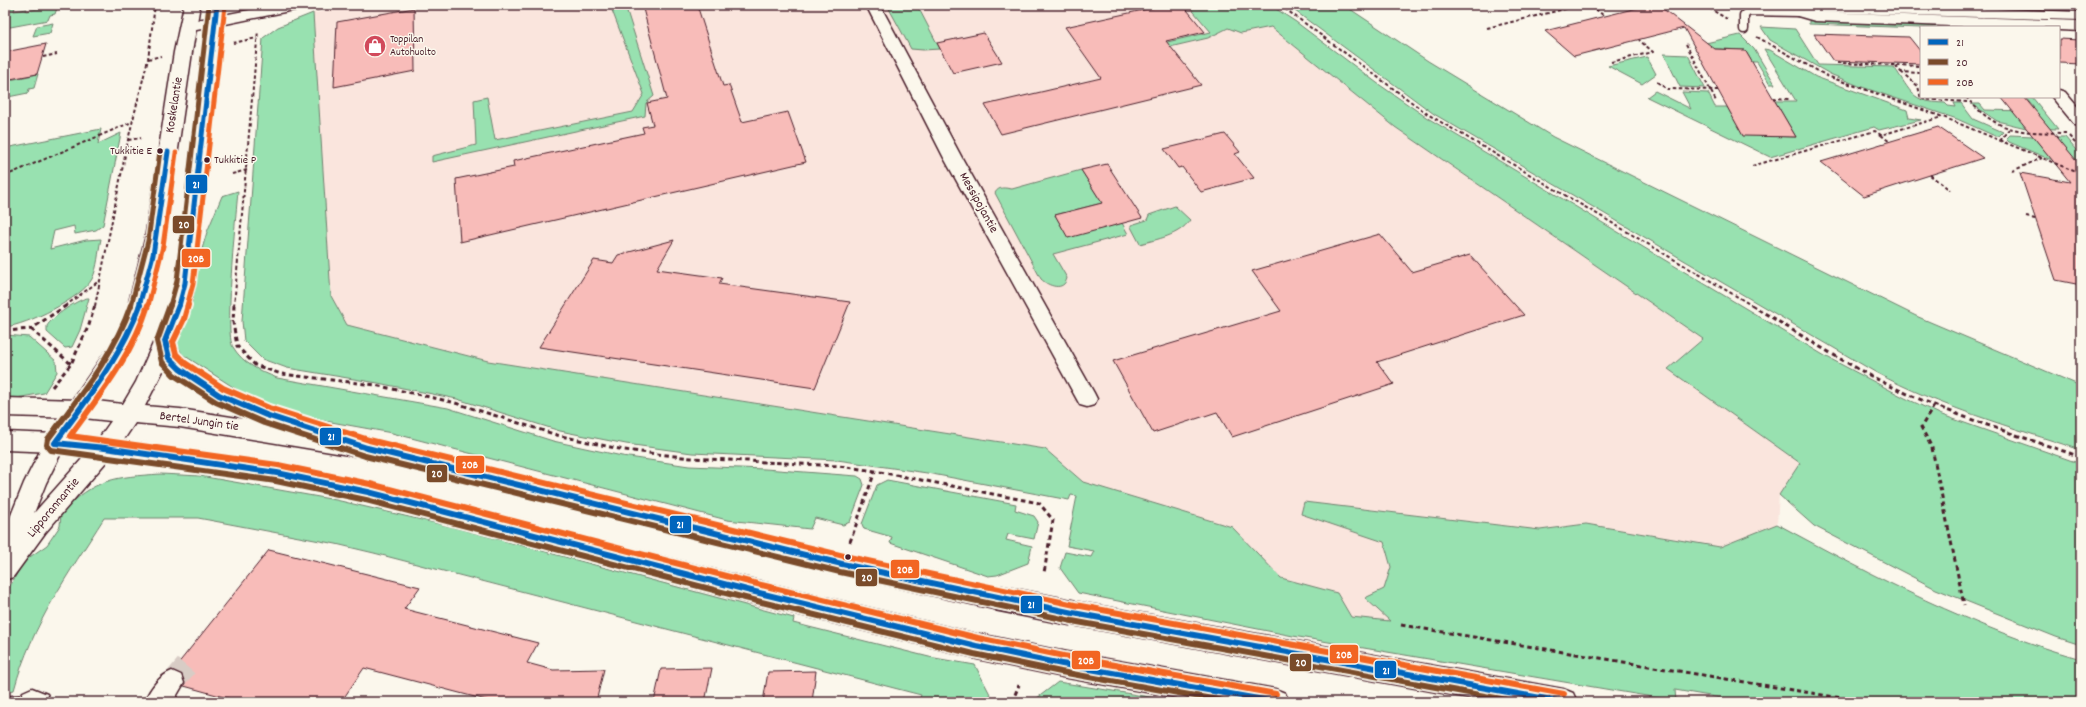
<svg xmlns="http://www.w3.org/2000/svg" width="2086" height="707" font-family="Dekko,sans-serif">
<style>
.built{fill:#fae5dd}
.green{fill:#98e1b0;stroke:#71806e}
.building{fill:#f8bcb9;stroke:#4a1f2b}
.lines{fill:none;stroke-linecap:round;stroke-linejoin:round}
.minor-tunnel{stroke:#d8ccc5;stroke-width:22;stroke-dasharray:22 11;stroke-linecap:butt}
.service-far1-casing{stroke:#4a1f2b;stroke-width:11}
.service-casing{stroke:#4a1f2b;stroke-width:14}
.minor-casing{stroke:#4a1f2b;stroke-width:3}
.tertiary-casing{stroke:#4a1f2b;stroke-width:3}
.secondary-casing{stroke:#4a1f2b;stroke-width:3}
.path-far1{stroke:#4a1f2b;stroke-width:2;stroke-dasharray:3.5 2.5;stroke-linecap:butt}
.path{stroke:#4a1f2b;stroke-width:3;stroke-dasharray:4.5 3.5;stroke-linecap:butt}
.service-far1{stroke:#fbf7ec;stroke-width:8}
.service{stroke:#fbf7ec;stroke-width:11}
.minor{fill:#fbf7ec;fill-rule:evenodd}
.tertiary{fill:#fbf7ec;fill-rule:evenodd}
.secondary{fill:#fbf7ec;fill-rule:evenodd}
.secondary-bridge-casing{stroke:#4a1f2b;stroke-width:28;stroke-linecap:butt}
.secondary-bridge{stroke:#fbf7ec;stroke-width:24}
.bus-1-far1-casing{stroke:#fbf7ec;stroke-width:8}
.bus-1-casing{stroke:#fbf7ec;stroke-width:10}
.bus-2-far1-casing{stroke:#fbf7ec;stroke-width:8}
.bus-2-casing{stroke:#fbf7ec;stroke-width:10}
.bus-3-far1-casing{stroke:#fbf7ec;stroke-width:8}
.bus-3-casing{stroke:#fbf7ec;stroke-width:10}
.bus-1-far1{stroke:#0065bd;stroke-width:5}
.bus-1{stroke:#0065bd;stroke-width:6}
.bus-2-far1{stroke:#7a4b2a;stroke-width:5}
.bus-2{stroke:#7a4b2a;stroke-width:6}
.bus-3-far1{stroke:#f26522;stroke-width:5}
.bus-3{stroke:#f26522;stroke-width:6}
.bus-dot{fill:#4a1f2b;stroke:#fbf7ec;stroke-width:1.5}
.labels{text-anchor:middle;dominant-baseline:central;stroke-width:3;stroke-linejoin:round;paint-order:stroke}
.far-poi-label{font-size:11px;fill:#4a1f2b;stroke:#fbf7ec;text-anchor:start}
.bus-label{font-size:12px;fill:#4a1f2b;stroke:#fbf7ec;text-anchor:end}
.street-label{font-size:13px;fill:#4a1f2b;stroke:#fbf7ec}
.line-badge{stroke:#fbf7ec;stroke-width:1.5}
.badge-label{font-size:11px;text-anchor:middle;font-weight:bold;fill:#fff}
</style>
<rect width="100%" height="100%" fill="#fbf7ec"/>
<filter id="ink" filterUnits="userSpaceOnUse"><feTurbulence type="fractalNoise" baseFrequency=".025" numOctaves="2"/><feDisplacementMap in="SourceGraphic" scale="8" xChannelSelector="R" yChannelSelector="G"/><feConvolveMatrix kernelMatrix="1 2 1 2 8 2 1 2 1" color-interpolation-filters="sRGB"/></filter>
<g filter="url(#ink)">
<path class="built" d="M355 5H1188L1211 32 1128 51 1157 50 1208 38 1228 28 1241 33 1271 27 1395 127 1703 339 1668 369 1800 463 1779 495 1777 524 1720 547 1586 524 1540 530 1304 502 1302 514 1384 541 1391 567 1384 589 1366 599 1391 621 1351 617 1337 593 1281 578 1232 527 1083 482 1045 449 488 361 347 325 331 296 313 13Z"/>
<path class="green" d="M51 5H58L55 14 50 15 48 20 5 28V9L15 7 14 11 27 9 26 11 50 7Z
M610 5H625L654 96 646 103 645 116 432 162V156L476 145 474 100 487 97 495 140 633 112 644 94Z
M887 5H917L940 49 923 50 911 49Z
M1188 5H1270L1296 22 1377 83 1426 117 1825 356 1905 398 1942 415 2081 464V645L2056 637 1936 589 1814 526 1779 495 1800 463 1668 369 1703 339 1395 127 1271 27 1241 33 1228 28 1208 38 1157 50 1128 51 1211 32Z
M1287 5H1344L1428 61 1553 137 1916 316 2081 386V450C2011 427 1940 407 1875 372L1434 114Z
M313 13 331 296 347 325 488 361 1045 449 1083 482 1232 527 1281 578 1337 593 1351 617 1390 621 1365 598 1384 589 1391 567 1384 542 1301 514 1304 502 1540 530 1586 524 1720 547 1777 524C1875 577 1974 629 2081 659V702H1728L1727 699 1675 690 1676 701 1293 636 1078 593 1060 568 1065 552 1091 557 1094 551 1067 546 1077 496 1071 495 1069 500 927 473 837 460 692 453 626 444 560 431 457 399 378 383 287 368 262 359 244 341 242 321 263 38 278 27Z
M1814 20 1963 26 1921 28 1809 24V21Z
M53 23 50 33 33 36 37 26Z
M1761 27 1795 29 1818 65 1894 67C1912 93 1911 102 1945 103L1948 106 1956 107 1954 103H1961L1973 119 2003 132 1999 136H1995L1957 119 1859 86 1830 74 1770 40Z
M1740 35 1754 49 1775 84H1770L1757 62H1752L1745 50 1695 48 1693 46Z
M1764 49 1770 50 1816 77 1907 110 1909 118 1921 120 1879 130 1874 127 1770 157 1647 97 1655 91 1691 109 1682 92 1708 93 1715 107H1727L1743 135 1796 137 1775 101H1796Z
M1664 54 1688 55 1705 88 1680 87Z
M1647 57 1656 74 1642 84 1608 66Z
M38 74 34 88 29 89 28 93 8 97 11 89 5 90V81Z
M2025 97H2032L2058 129 2026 128 1997 121 1972 104H1980L1985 110 2027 111 2025 108H2034Z
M101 129 98 144 121 133 103 225 96 230 75 234 74 226 54 231 50 249 86 240 101 239C98 252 98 267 92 279 82 298 27 325 5 327V148Z
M2010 135 2033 136 2045 151 2069 152 2057 137H2065L2081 156V160L2049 159 2009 142 2006 139Z
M1081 170 1102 203 1055 215 1068 237 1122 223 1128 234 1053 254 1067 278C1064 292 1048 286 1041 279L995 193C999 186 1005 188 1012 189Z
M238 191C236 215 224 334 233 347 243 364 260 371 277 378L448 408 553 441 622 456 689 466 765 469 857 476 862 479 864 485 850 522 843 525 815 518 810 529 727 520 392 433 287 414 261 405 182 354 177 344 183 314 207 232 222 196Z
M1175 206 1190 220C1179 236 1157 239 1140 244L1131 227V225L1147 220 1149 215Z
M89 298 80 330 72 347 65 348 47 332V326C51 318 80 297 89 298Z
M5 335 29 337 56 361 57 372 44 393 5 400Z
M161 474 200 476 336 500 452 527 794 618 793 623 929 657 975 665 992 698 990 702H918L921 695 374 553 336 544 198 518H104C68 575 32 624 14 690L5 692V595L24 561 47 545 60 526 61 513C95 478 115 477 161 474Z
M887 480 1016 504 1015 510 1034 516 1038 522 1034 539 1008 534 1006 540 1032 546 1028 563 997 575 988 576 890 543 892 537 864 529 862 524 877 485Z
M1058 682 1180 702H1032Z"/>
<path class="building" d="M642 5H697L723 86 729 85 742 122 788 112 806 162 460 242 456 179 514 167 513 161 644 133 642 127 653 125 647 103 667 99Z
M1166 5H1183L1205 32 1166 41 1201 85 1001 134 985 105 1101 78 1065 27Z
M1649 5H1658L1715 49 1745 50 1796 137 1743 136 1684 28 1574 56 1545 31Z
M414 8 415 71 334 87 337 22Z
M984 33 1002 62 953 73 937 43Z
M1814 34 1909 37 1921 52V64L1833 61Z
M2059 39 2081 40V64L2059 63Z
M46 44 37 74 5 80V52Z
M2001 97H2024L2081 166V285L2056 280 2020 173 2070 182Z
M1938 127 1983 158 1864 196 1821 162Z
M1225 134 1240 152 1235 154 1254 178 1201 192 1182 167 1178 168 1164 149Z
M1107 164 1142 218 1068 238 1055 215 1102 203 1081 170Z
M1380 234 1412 272 1470 255 1524 315 1377 362 1394 384 1232 437 1217 412 1153 433 1113 361 1281 311 1252 271Z
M674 240 657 269 722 278 719 284 850 302 815 388 539 347 594 260 613 263 618 255Z
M269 550 420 587 404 609 538 643 527 663 553 670 604 669 596 702H494L364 668 341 702H242L184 686 185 682 182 674 173 670Z
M712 668 705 702H654L661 669Z
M816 671 812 702H763L768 672Z"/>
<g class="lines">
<path class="minor-tunnel" d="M172 683 192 659"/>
<g class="service-far1-casing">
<path id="service-far1" d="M1977 5 1983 13
M1744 29V15L1749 11 1799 12"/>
</g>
<g class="service-casing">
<path id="service" d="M8 702 32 700"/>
</g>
<g class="minor-casing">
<path id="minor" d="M276 5H306L304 8 299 9 187 32 182 30 179 27 182 24 187 22Z
M866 5H880L962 158 1094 393 1097 399 1094 405 1087 407 1080 405 944 158Z
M1802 5H1884L2081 12V20L1813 12 2081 21V31L2059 30V27H1977L1815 21 1794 15 1792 12Z
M2059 90 2065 92 2081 111V126L2075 125 2052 97H2059Z
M55 434 63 437 66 443 46 483 34 513 97 442 105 439 113 442 116 448 113 454 45 533 13 577 5 580V530L24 483 47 437Z
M172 671 181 675 184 683 173 702H144C150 689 159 676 172 671Z
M32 688 47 694 51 702H20L23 692Z"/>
</g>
<g class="tertiary-casing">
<path id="tertiary" d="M5 398 79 400 87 403 90 409 87 415 79 418 5 416Z
M5 432 55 434 63 436 67 443 63 450 55 452 5 450Z"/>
</g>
<g class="secondary-casing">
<path id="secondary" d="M184 5H200L192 52 165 239 148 314 132 348 96 401 123 404 136 382 165 316 175 283 209 5H225L195 283C193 294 190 305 187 316 184 324 177 332 176 341 172 374 282 411 307 419L311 426 309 429 367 438 842 553 998 586 1007 590 1011 598 1007 606 998 610 842 575 367 458 180 427 135 423 123 441 277 463 368 482 747 578 976 634 985 637 989 646 985 655 976 658 747 602 368 502 277 483 105 458 55 452 47 450 43 443 47 436 115 338 126 314 145 239 174 52ZM165 367C190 393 224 407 257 421L180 409 145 406ZM84 418 111 421 99 438 73 435Z
M1073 601 1563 689 1573 693 1577 702H1491L1073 625 1064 621 1060 613 1064 605Z
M1062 651 1275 689 1285 693 1289 702H1202L1062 677 1052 673 1048 664 1052 655Z"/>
</g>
<path class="path-far1" d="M1280 5 1429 115 1753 306
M1591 5 1604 16
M1704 5 1727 19
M1594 7 1603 5
M316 10 345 5
M1487 28 1581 5
M1757 37 1827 76 1943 117 2081 174
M233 43 257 38
M1686 44 1716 101
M43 57 57 54
M148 59 161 56
M1611 62 1653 52 1639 40
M1837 63 1921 66
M1896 66 1901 72 1921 73
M1901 72 1918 86 1921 99 1969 102
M1657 82 1667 89 1718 90
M1966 97C1998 134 2020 132 2066 133
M1773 98 1790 99
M1881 135 1890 142
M2069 136 2081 150
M128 140 141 138
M2000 141 2009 129
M1752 166 1875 131 1881 135 1942 117
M2012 171 2042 158
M232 174 247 170
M1930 175 1950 190
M5 176 132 122
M2026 217 2035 219
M65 306 99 281
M95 306 128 140 148 59 155 5
M234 306 258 30"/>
<path class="path" d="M234 305 233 322 237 346 255 365 281 374 375 385 452 402 557 435 624 450 691 458 839 466 875 471 1039 503 1053 520 1044 573
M1751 305C1800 334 1848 366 1899 390 1958 417 2020 436 2081 457
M31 329 71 364
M5 331 31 329 67 305
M52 387 71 364 89 325 95 305
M1934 406 1921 427 1932 448 1964 605
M850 542 875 471
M1401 625 1865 702
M1012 702 1019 685"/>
<use href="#service-far1" class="service-far1"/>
<use href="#service" class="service"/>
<use href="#minor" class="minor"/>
<use href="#tertiary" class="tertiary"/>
<use href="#secondary" class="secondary"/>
<g class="secondary-bridge-casing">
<path id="secondary-bridge" d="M998 598 1073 613
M976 646 1062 664"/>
</g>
<use href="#secondary-bridge" class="secondary-bridge"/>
<g class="bus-1-far1-casing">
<path id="bus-1-far1" d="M139 306 153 255 168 152
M179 306 185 283 217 5"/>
</g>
<g class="bus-1-casing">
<path id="bus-1" d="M140 305C121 357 87 399 55 443L105 448 277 473 368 492 747 590 976 646 1062 664 1275 702
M179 305 165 341 169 358 180 369 219 395 266 415 367 448 842 564 1073 613 1563 702"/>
</g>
<g class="bus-2-far1-casing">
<path id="bus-2-far1" d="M131 306 148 241 160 151
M170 306 177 281 209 5"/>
</g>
<g class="bus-2-casing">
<path id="bus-2" d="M131 305C114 355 79 397 48 439L47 445 51 450 276 481 366 500 745 598 974 654 1061 672 1229 702
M170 305 157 341 162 362 174 375 216 402 264 423 365 456 840 572 1072 621 1518 702"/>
</g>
<g class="bus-3-far1-casing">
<path id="bus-3-far1" d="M148 306 163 246 176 153
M187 306 193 284 225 6"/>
</g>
<g class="bus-3-casing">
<path id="bus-3" d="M148 305C133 354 100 395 70 436L278 465 370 484 749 582 978 638 1064 656 1276 694
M188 305 184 319 173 342 176 354 185 363 223 388 269 408 369 440 844 556 1075 605 1564 694"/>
</g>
<use href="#bus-1-far1" class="bus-1-far1"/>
<use href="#bus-1" class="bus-1"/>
<use href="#bus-2-far1" class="bus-2-far1"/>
<use href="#bus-2" class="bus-2"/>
<use href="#bus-3-far1" class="bus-3-far1"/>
<use href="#bus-3" class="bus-3"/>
</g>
</g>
<defs>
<g id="shop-disc" transform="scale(1.15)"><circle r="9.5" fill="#d1495b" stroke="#fbf7ec"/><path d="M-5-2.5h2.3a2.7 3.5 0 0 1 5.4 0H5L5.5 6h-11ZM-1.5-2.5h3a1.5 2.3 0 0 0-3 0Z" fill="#fff"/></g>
</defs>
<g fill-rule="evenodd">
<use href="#shop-disc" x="375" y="46"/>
</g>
<g class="bus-dot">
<circle cx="160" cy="151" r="3.5"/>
<circle cx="207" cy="160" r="3.5"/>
<circle cx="848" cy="557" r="3.5"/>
</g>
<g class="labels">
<g class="far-poi-label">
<text x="390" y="40">Toppilan<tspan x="390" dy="13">Autohuolto</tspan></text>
</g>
<g class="bus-label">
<text x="152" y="151">Tukkitie E</text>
<text x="214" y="160" text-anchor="start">Tukkitie P</text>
</g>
<g class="street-label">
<text transform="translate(175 105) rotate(-81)">Koskelantie</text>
<text transform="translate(978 203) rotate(61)">Messipojantie</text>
<text transform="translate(199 422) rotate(8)">Bertel Jungin tie</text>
<text transform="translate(54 508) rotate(-50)">Lipporannantie</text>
</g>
</g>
<g class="line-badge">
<rect x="185" y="174" width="23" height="20" rx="4" fill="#0065bd"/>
<rect x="172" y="215" width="23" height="19" rx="4" fill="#7a4b2a"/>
<rect x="181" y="248" width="30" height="20" rx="4" fill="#f26522"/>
<rect x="319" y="427" width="23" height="19" rx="4" fill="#0065bd"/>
<rect x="455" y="455" width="30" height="19" rx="4" fill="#f26522"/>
<rect x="426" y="464" width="22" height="19" rx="4" fill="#7a4b2a"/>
<rect x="669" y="515" width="23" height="19" rx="4" fill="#0065bd"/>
<rect x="890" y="559" width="30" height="20" rx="4" fill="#f26522"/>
<rect x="855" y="568" width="23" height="19" rx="4" fill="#7a4b2a"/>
<rect x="1020" y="595" width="23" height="19" rx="4" fill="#0065bd"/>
<rect x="1329" y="644" width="30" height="20" rx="4" fill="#f26522"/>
<rect x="1071" y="650" width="30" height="20" rx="4" fill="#f26522"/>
<rect x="1289" y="653" width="23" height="19" rx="4" fill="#7a4b2a"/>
<rect x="1374" y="660" width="23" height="19" rx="4" fill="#0065bd"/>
</g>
<g class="badge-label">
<text x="196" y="188">21</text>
<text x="184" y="228">20</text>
<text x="196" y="262">20B</text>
<text x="331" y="440">21</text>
<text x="470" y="468">20B</text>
<text x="437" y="477">20</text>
<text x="680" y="528">21</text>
<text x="905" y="573">20B</text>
<text x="867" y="581">20</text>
<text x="1031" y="608">21</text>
<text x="1344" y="658">20B</text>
<text x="1086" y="664">20B</text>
<text x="1301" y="666">20</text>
<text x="1386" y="674">21</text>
</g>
<rect width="2086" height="707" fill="none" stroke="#fbf7ec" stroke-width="20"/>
<rect x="10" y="10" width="2066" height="687" fill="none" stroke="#4a1f2b" stroke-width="1.5" filter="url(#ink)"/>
<rect x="1920" y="26" width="140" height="72" fill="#fbf7ec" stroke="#b4a19f"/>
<rect x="1928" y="39" width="20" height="6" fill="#0065bd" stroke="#b4a19f"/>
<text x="1956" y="46" font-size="12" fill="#4a1f2b">21</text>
<rect x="1928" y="59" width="20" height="6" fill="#7a4b2a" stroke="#b4a19f"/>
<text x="1956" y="66" font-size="12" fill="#4a1f2b">20</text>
<rect x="1928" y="79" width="20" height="6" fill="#f26522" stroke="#b4a19f"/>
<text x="1956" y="86" font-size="12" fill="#4a1f2b">20B</text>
</svg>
